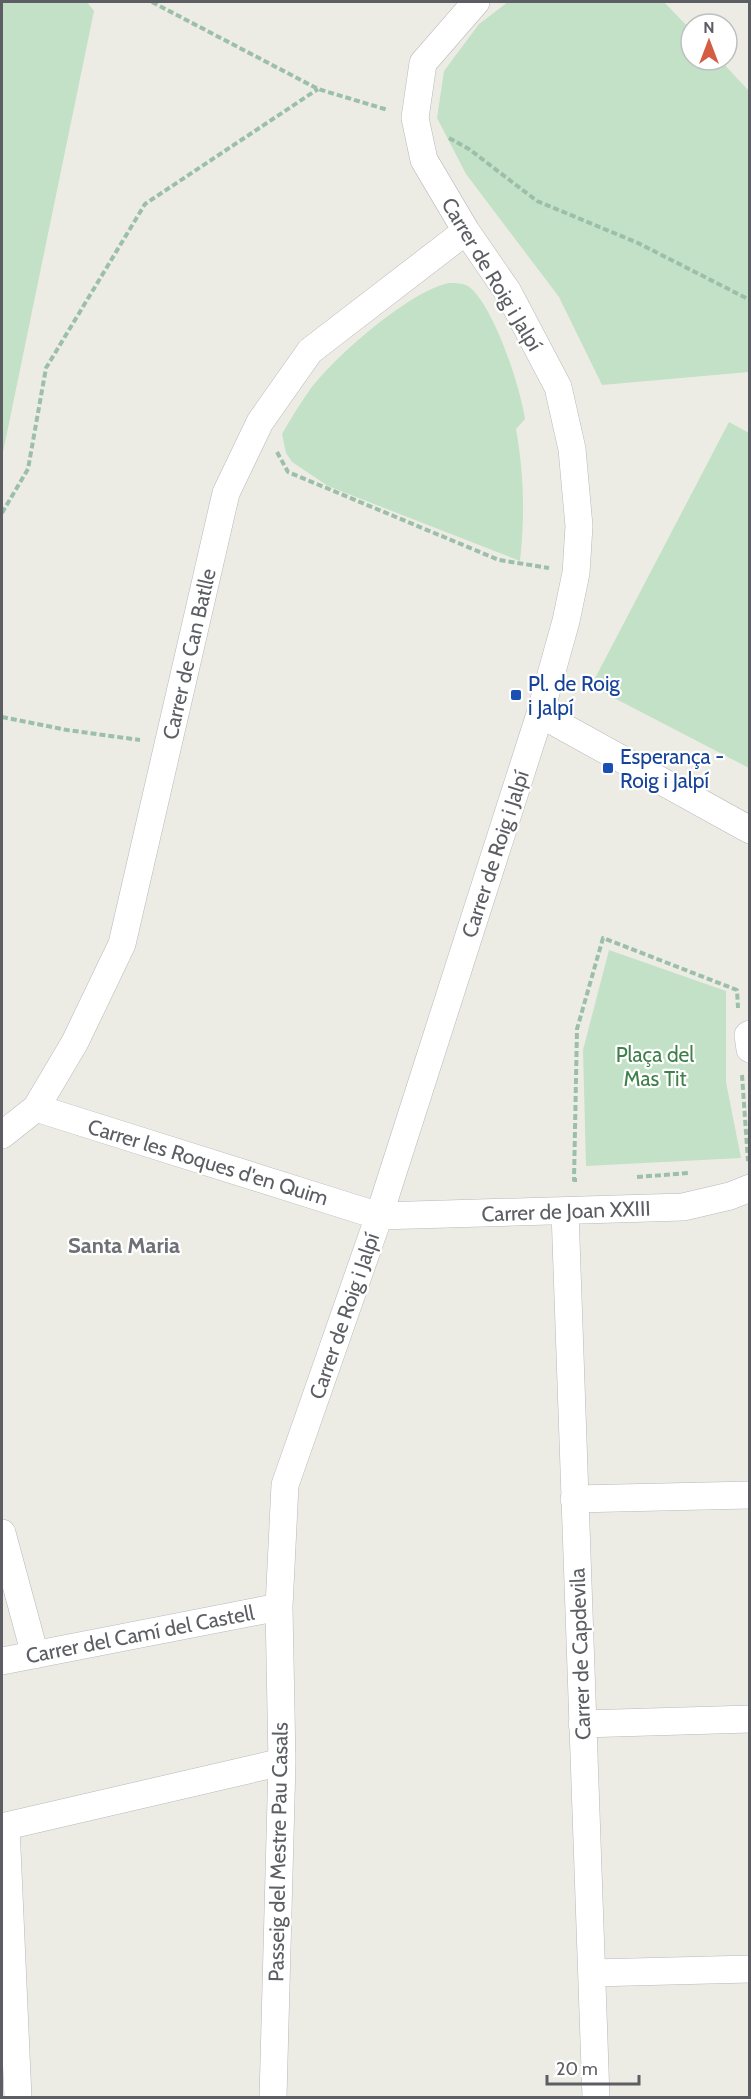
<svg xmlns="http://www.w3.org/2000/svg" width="751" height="2099" font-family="Cabin,sans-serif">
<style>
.green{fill:#c3e1c7}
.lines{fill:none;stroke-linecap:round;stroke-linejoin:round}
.minor-casing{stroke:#b6b8bc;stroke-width:28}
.path{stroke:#9cbfaa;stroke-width:4;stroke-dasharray:6 3;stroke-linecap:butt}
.minor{stroke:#fff;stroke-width:27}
.transit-dot{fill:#1a4fb4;stroke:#fff;stroke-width:2}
.labels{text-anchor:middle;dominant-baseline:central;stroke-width:4.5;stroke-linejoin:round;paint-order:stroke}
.street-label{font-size:21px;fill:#5c5e63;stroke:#fff}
.transit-label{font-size:21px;fill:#164399;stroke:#fff;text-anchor:start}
.park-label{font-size:21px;fill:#3f7f49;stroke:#fff}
.neighbourhood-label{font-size:22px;font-weight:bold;fill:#6d7075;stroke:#fff}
</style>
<rect width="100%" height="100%" fill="#edece4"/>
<path class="green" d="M2 2H87L94 11 2 457Z
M508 2H664L691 30V60H720L749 91V372L602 385 559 297 466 174 437 118 444 71 479 24Z
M449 283C456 283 462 283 468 286 493 303 521 389 525 419L516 429C524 474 525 516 520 561L328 486 292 462 286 453 282 434C290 420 299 405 309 391 333 358 409 291 449 283Z
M729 422 749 433V768L591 686Z
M609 950 726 991V1082L741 1158 586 1166 583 1050Z"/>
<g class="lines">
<g class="minor-casing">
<path id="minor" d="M540 714 750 830
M750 1034 748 1035 750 1049
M36 1108 379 1216 683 1207 730 1196 750 1188
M2 1135 36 1108 75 1042 122 944 226 493 260 422 310 351 466 231
M565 1211 596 2098
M574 1499 750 1495
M2 1533 35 1655
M2 1661 279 1607
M582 1724 750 1719
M6 1826 18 2098
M2 1827 282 1762
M592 1973 750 1969
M273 2098 282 1762 279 1607 285 1485 379 1216 540 714 566 621 576 573 579 526 572 449 558 387 508 292 466 231 424 160 415 118 423 63 476 2"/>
</g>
<path class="path" d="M152 2 318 89 388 110
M449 138 469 149 537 201 638 243 750 300
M277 452 288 472 499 560 549 568
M2 513 28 469 46 368 145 204 318 89
M2 717 67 730 140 740
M742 1075 748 1161
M637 1177 689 1173
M577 1180H574L577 1029 603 938 737 990 738 1008"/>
<use href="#minor" class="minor"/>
</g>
<g class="transit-dot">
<rect x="510" y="689" width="12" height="12" rx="3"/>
<rect x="602" y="762" width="12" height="12" rx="3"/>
</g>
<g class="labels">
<g class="street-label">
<text transform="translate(492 274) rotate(59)">Carrer de Roig i Jalpí</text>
<text transform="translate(189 654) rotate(-77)">Carrer de Can Batlle</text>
<text transform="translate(495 854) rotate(-72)">Carrer de Roig i Jalpí</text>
<text transform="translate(208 1162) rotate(17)">Carrer les Roques d'en Quim</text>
<text transform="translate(566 1211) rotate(-2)">Carrer de Joan XXIII</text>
<text transform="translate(344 1316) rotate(-71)">Carrer de Roig i Jalpí</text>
<text transform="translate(140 1634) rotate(-11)">Carrer del Camí del Castell</text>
<text transform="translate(580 1654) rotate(-92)">Carrer de Capdevila</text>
<text transform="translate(278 1852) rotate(-89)">Passeig del Mestre Pau Casals</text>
</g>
<g class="transit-label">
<text x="528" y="683">Pl. de Roig<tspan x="528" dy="24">i Jalpí</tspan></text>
<text x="620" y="756">Esperança -<tspan x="620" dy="24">Roig i Jalpí</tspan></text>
</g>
<g class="park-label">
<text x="655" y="1054">Plaça del<tspan x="655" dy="24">Mas Tit</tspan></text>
</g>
<g class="neighbourhood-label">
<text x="124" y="1245">Santa Maria</text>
</g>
</g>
<rect width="751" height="2099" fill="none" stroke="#5c5e63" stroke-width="6"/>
<g transform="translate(709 42)"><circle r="28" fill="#ffffff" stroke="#bebfc1" stroke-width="1.5"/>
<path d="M0-4.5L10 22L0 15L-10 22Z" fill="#d45e42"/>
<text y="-9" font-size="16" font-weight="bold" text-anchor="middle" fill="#5c5e63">N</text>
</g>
<path d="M547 2075v9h92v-9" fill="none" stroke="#5c5e63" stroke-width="3"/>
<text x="556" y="2075" font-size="18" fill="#5c5e63" stroke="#ffffff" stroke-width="4.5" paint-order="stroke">20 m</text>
</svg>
